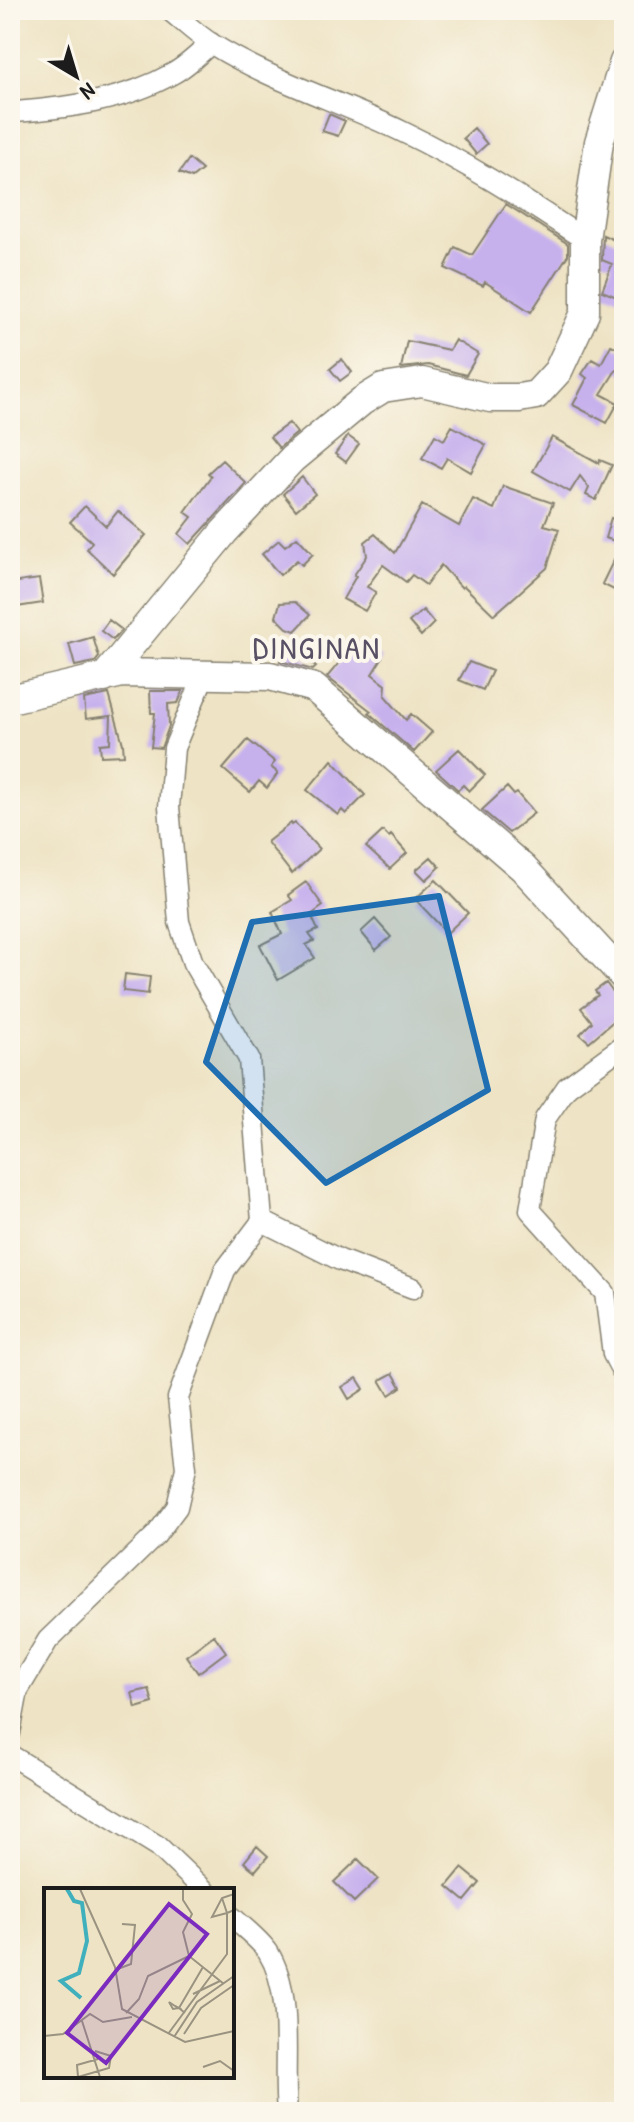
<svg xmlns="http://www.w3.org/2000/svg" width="634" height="2122" font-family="'Patrick Hand',sans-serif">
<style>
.building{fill:#c7b1ed}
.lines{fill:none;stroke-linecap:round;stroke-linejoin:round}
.street-casing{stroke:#858070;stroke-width:23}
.secondary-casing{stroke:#858070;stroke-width:31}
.street{stroke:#fff;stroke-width:20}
.secondary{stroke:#fff;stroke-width:28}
.marked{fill:#1f6fb2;fill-opacity:0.2;stroke:#1f6fb2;stroke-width:6;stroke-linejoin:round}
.labels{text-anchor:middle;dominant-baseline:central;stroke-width:8;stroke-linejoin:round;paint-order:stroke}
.quarter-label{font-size:32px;letter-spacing:2px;fill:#585065;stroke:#fbf7ec}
.inset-river{fill:none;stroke:#41b0bd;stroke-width:4}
.inset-road{fill:none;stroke:#9a9381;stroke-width:2}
.view{fill:#7b2cbf;fill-opacity:0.15;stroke:#7b2cbf;stroke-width:4}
.inset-edge{fill:none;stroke:#1c1c1c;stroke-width:4}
</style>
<rect width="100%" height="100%" fill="#fbf7ec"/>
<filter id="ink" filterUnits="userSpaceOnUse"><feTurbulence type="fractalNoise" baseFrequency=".0125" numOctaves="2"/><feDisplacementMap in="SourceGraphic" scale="16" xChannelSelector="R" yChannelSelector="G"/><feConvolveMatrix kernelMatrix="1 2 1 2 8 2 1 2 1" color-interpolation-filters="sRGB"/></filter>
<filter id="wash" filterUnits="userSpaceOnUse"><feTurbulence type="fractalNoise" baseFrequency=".006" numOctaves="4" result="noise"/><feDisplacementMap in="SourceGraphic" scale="32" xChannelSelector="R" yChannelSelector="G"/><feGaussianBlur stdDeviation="1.8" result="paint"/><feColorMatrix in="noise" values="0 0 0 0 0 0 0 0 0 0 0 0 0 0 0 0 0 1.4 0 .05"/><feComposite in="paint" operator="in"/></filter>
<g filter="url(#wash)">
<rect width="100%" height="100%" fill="#eee3c4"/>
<g id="blocks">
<path class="building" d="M329 114 345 121 338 136 322 131Z
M474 128 487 144 476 154 463 138Z
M189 159 202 170 192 178 179 173Z
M506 204 568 244V255L531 312 485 282 483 286 445 268 455 247 472 255Z
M603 235 621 243 624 236V300L602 291 612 264 602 260Z
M455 340 478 354 466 375 428 365 401 368 407 341 449 350Z
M611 345 624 351V374L616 370 601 394 618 403 607 423 573 405 587 378 582 374 592 359 601 364Z
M342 359 352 372 340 381 330 369Z
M289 423 297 433 279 448 270 437Z
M452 426 486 445 471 472 447 458 441 468 422 458 435 435 444 440Z
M348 436 359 444 346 462 335 454Z
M552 437 599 463 600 460 612 465 596 500 586 495 589 488 580 476 570 492 533 471Z
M222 460 246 483 190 544 179 534 192 517 185 512 211 476 208 473Z
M302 477 315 494 296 510 283 494Z
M503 486 553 503 544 525 559 529 547 568 494 615 464 586 462 588 441 565 426 585 412 575 406 582 383 565 367 587 376 592 365 611 343 599 356 576 354 575 367 556 365 542 375 534 395 553 422 505 459 526 473 499 494 509Z
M85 506 106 526 118 511 146 535 113 574 87 549 92 542 70 522Z
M611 518 624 522V595L602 584 622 543 605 538Z
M297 537 313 554 302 565 297 560 280 575 262 554 279 540 285 546Z
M39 579 43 603 10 608V583Z
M295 602 310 615 295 631 287 628 276 617 280 603Z
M423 610 434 623 421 636 409 622Z
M109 620 122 630 113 640 101 631Z
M93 637 99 657 95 662 75 666 69 644Z
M356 643 382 658 372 674 386 685 385 696 406 720 411 714 432 732 414 752 369 713 371 711 327 677Z
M290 647 316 667 313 670 280 661Z
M469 662 492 671 483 690 459 680Z
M150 691H183L178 703 168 704 169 726 161 748 151 747 155 713H151Z
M109 694 123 744 124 755 101 756 100 744 110 743 111 716 86 719 84 699Z
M248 740 275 762 271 767 278 773 267 788 259 781 250 792 223 769Z
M459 749 485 775 469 791 463 785 458 790 436 770Z
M332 760 365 795 346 814 342 810 338 815 307 790Z
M507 787 514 795 517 793 534 813 509 833 482 810Z
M291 823 292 825 295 823 319 849 292 874 267 842Z
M383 831 389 837 391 835 407 853 390 869 366 847Z
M431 857 440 867 426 880 416 870Z
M436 880 468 913 447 933 415 899Z
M306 882 323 906 311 915 318 930 309 934 314 941 306 945 315 958 278 980 260 945 282 934 272 912 292 900 288 895Z
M375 919 391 937 376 950 361 932Z
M125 974 150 977 148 994 123 991Z
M606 983 624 1007V1012L589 1042 580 1034 592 1022 581 1008 598 995 595 991Z
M393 1373 401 1387 389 1395 380 1380Z
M357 1378 364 1389 349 1399 342 1387Z
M214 1635 226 1652 198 1673 186 1656Z
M149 1689 153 1703 136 1708 132 1693Z
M257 1846 268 1856 255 1871 244 1862Z
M358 1859 378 1879 354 1902 334 1882Z
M462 1868 480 1883 465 1901 447 1886Z"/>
</g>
</g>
<g filter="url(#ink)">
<use href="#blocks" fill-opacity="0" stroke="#858070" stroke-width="2"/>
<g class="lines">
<g class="street-casing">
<path id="street" d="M169 10C183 21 197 35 212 44 271 81 339 101 401 131 466 162 525 200 585 240
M10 110 15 112C68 108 124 101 172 74 186 67 199 54 211 43
M624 1045 567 1087 545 1119 530 1210 605 1293 613 1354 624 1375
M262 1221 340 1260 413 1288
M10 1733 18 1690 48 1640 156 1535 177 1507 186 1468 178 1398 225 1270 262 1221 249 1059 193 963 179 922 169 807 174 748 205 673
M10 1755 158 1846 204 1890
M232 1917C243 1927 259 1939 268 1952 295 1996 282 2061 287 2112"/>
</g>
<g class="secondary-casing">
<path id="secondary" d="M104 678 224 532 292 459 362 401 383 388 422 382 490 398H519L536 395 558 371 585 313V240L599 142 624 62
M10 699 122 673 270 676 314 688 523 868 624 977"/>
</g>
<use href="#street" class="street"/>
<use href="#secondary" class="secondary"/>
</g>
</g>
<path class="marked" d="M439 896 488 1090 326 1183 206 1062 252 922Z"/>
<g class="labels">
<g class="quarter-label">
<text x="317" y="647">DINGINAN</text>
</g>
</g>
<g transform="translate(44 1888)">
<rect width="190" height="190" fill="#eee3c4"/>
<path class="inset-river" d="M23 1 30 13 38 15 43 53 35 85 17 93 37 110"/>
<path class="inset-road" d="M36 1 71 79 78 121 141 154 190 143M139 1V12L148 26 139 44 145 68 180 96M178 10 183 25 168 29 178 10 190 6M71 82 87 76 91 37 78 36M149 106 176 93M125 114 131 118 135 120 129 121ZM82 125 95 111 104 88 145 68M141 125 135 120 159 79M38 133 56 189M124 146 183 66V25L190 22M140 146 157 120 190 97M0 148 19 146 46 126 59 134 88 129M130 149 153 114 190 88M159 179 176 173 190 183M34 189 65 180 67 168 51 163M34 189 33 177 54 171"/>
<path class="view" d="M125 16 163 46 62 175 23 145Z"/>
<rect width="190" height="190" class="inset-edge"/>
</g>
<rect width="634" height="2122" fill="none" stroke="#fbf7ec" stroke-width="40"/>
<g transform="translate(76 76) rotate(142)" stroke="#fbf7ec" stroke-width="6" paint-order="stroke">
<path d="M0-6L14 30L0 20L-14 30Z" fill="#1c1c1c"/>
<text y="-12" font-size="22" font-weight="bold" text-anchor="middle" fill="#1c1c1c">N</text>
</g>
</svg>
